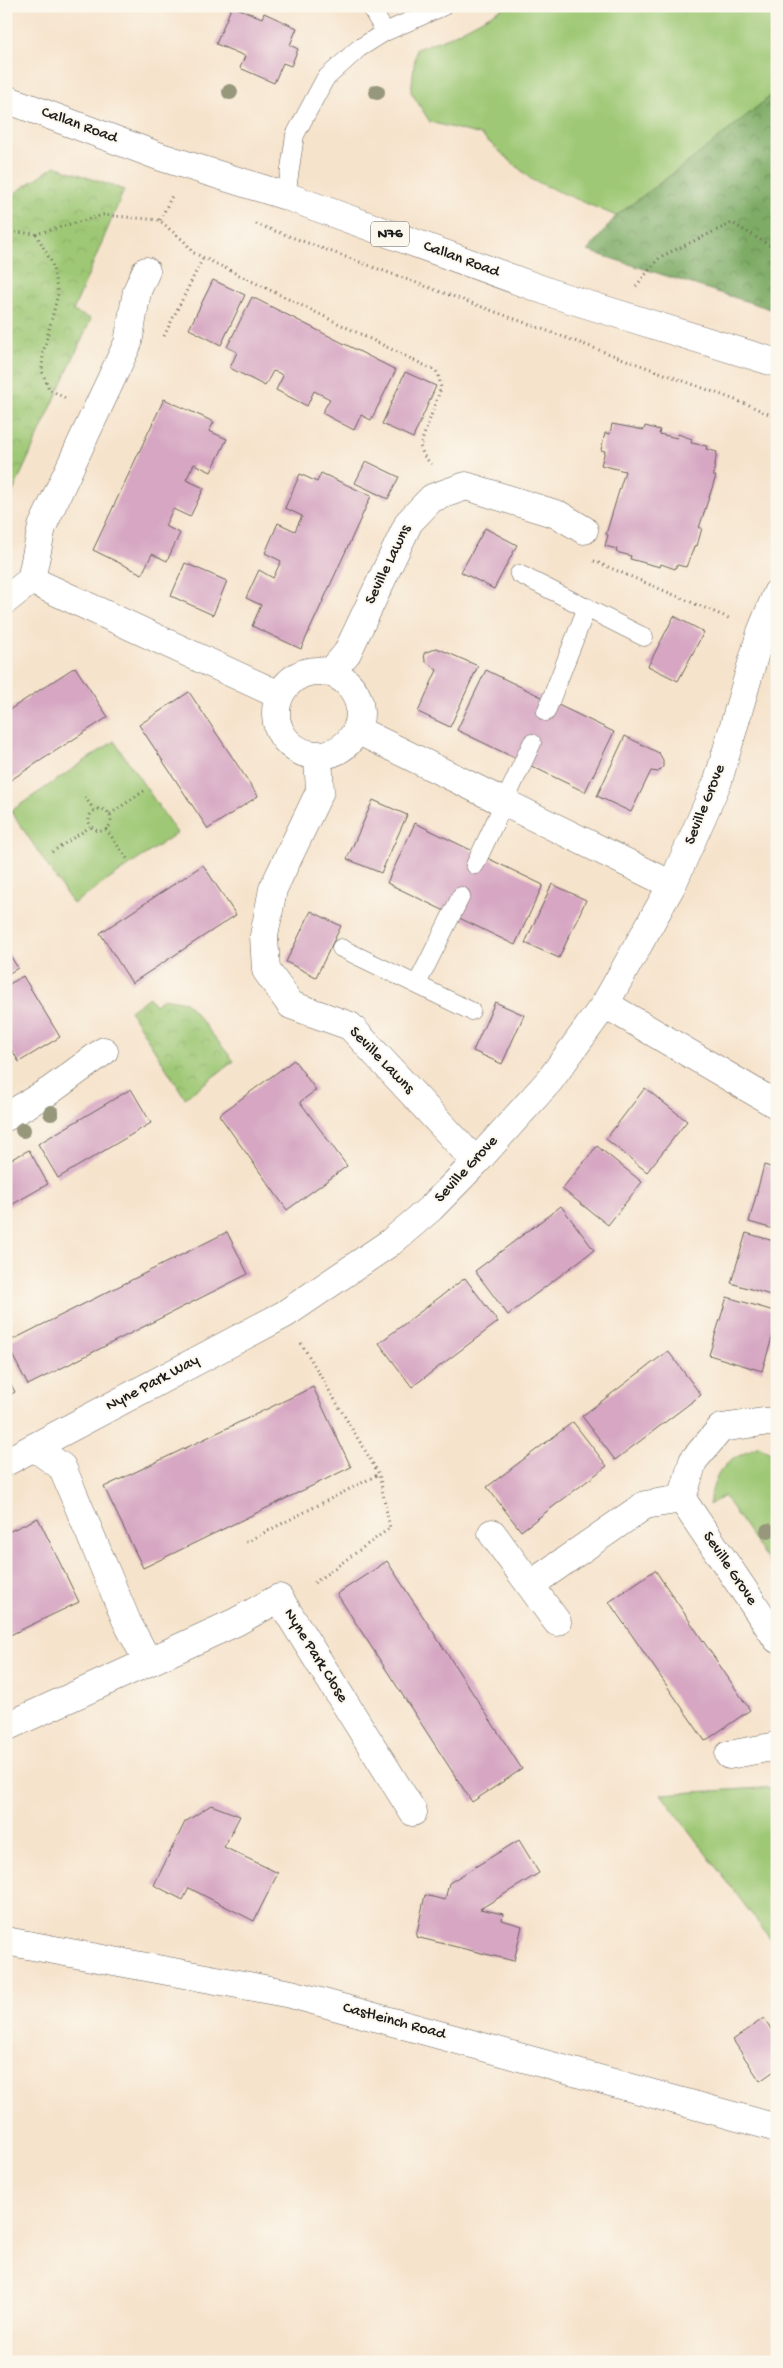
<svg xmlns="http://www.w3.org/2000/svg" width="783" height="2368" font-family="'Gochi Hand',sans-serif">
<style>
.green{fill:#9ec875;stroke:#5d7248}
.forest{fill:url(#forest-crowns);stroke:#4d6441}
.park{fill:url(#park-crowns);stroke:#5d7248}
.building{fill:#d6a6c2}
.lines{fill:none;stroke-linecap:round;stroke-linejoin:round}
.lane-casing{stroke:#68625a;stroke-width:19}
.street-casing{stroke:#68625a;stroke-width:29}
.secondary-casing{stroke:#68625a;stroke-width:29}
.primary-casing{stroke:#68625a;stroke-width:29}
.path{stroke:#68625a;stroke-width:3;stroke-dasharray:1 4;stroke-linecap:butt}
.lane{stroke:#fff;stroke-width:18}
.street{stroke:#fff;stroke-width:28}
.secondary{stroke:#fff;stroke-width:28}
.primary{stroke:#fff;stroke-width:28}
.tree{fill:#97977c}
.labels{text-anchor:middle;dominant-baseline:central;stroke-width:4;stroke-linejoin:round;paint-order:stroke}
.shield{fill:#fbf7ec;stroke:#5f5e5a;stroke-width:1}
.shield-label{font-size:15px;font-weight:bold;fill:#1c1c1c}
.street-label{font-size:16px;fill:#1c1c1c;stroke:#fbf7ec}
</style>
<defs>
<pattern id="forest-crowns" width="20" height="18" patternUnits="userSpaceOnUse" patternTransform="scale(1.25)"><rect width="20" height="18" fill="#7eac66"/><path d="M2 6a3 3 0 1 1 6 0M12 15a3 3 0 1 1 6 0" fill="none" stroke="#668b53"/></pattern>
<pattern id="park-crowns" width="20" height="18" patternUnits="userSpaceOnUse" patternTransform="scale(1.25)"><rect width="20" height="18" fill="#9ec875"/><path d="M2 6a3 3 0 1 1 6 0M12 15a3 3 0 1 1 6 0" fill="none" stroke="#88ab65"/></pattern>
</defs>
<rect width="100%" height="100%" fill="#fbf7ec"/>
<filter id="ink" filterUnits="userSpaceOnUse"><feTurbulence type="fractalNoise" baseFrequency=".02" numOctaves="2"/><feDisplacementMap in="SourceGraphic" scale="10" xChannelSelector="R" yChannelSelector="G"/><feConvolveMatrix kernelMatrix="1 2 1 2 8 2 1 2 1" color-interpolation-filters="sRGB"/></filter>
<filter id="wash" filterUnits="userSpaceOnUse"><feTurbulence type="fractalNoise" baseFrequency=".0096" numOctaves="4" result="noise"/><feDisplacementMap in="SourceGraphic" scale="20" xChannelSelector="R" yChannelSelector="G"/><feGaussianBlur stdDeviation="1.12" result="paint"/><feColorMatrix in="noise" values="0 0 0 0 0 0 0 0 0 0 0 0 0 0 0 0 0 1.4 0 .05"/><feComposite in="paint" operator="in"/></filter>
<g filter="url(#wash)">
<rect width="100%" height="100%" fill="#f6e3cc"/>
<path class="green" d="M507 6H777V91L699 154 616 216 532 180 481 135 430 122 411 92 416 49 449 37Z
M114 741 177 833 73 904 11 811Z
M759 1446 772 1454 777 1466V1574L724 1496 709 1505C716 1466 725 1462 759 1446Z
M777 1787V1948L661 1794Z"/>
<path class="forest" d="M777 91V311L588 251 616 216 699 154Z"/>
<path class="park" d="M55 166 124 190 73 311 91 319 6 507V199Z
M149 997 155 1005 164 998 186 1002 234 1061 185 1098 130 1011Z"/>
<g id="blocks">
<path class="building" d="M232 6 262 18 264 13 297 28 290 45 298 49 291 66 283 63 274 83 240 68 245 56 216 44Z
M213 280 245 295 221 345 189 329Z
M252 297 396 370 371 420 361 415 354 430 322 413 330 399 314 391 307 406 276 390 283 376 279 373 273 371 265 386 230 368 237 352 227 347Z
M405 372 436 386 413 438 382 424Z
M164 399 214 422 209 431 227 439 211 472 194 464 186 480 204 488 190 517 173 509 165 526 180 533 167 561 152 554 142 574 93 550Z
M612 424 644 430 645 426 660 430 659 434 677 438 678 434 692 439 691 443 707 446 706 449 717 452 713 476H716L699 528H702L697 546 695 545 686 567 677 565 675 569 661 564 660 567 630 559 631 556 616 552 617 549 605 546 608 535 606 534 625 471 601 465 605 451 601 450 605 433 610 434Z
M366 461 399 477 388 499 355 483Z
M321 473 371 496 301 649 252 626 261 605 246 598 259 570 273 578 281 561 265 553 278 523 295 531 299 522 302 516 285 508 300 474 317 482Z
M485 528 517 545 494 589 461 572Z
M185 563 227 581 213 615 171 596Z
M674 616 704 632 678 681 648 666Z
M437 648 478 666 450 727 418 712 437 670 425 661 424 653Z
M75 667 108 717 6 783V712Z
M486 670 614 732 585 792 457 730Z
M189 692 258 796 208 829 139 725Z
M625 736 659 753 663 760V767L658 772 651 771 631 812 597 796Z
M373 800 407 815 381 873 347 859Z
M415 823 543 885 515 945 387 883Z
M203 865 236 915 132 983 100 933Z
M552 884 586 900 559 958 525 943Z
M311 911 341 926 316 977 286 962Z
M6 949 18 968 6 975Z
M23 976 60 1037 19 1062 6 1040V986Z
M495 1002 524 1015 502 1064 473 1051Z
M294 1060 316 1090 300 1102 347 1166 287 1210 219 1115Z
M645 1088 687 1121 647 1172 606 1139Z
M131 1089 151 1123 58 1178 38 1144Z
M597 1146 642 1182 608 1225 562 1189Z
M29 1150 48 1184 6 1208V1162Z
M764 1165 777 1169V1230L749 1222Z
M561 1206 594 1250 508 1315 475 1271Z
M227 1232 248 1274 28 1385 6 1343Z
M746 1233 777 1242V1297L731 1283Z
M465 1278 498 1322 412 1387 379 1343Z
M727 1297 777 1312V1321L762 1371 709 1355Z
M668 1351 701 1395 615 1460 582 1416Z
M6 1375 15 1392 6 1397Z
M313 1387 351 1467 143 1568 104 1487Z
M573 1422 607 1466 521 1531 487 1487Z
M38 1518 79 1602 6 1637V1533Z
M387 1561 522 1769 472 1802 337 1594Z
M655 1570 750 1710 705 1741 609 1602Z
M211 1805 240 1816 224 1847 278 1873 254 1921 189 1888 183 1900 154 1885 185 1822Z
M519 1840 539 1873 480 1909 503 1914 502 1920 522 1926 514 1961 416 1937 425 1895 445 1900 449 1883Z
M764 2018 777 2038V2069L760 2081 733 2040Z"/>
</g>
</g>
<g filter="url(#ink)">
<use href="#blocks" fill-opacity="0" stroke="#68625a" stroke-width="1"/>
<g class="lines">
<g class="lane-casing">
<path id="lane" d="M385 32 444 6
M286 196 295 135 325 79 358 49 385 32 370 6
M519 574 644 637
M546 712 587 607
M475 865 532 743
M341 948 471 1011
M417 984 461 896"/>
</g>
<g class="street-casing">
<path id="street" d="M31 580 279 695
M6 600 31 580 42 527 128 343 137 291 146 271
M276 713a42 42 0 1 1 84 0a42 42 0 1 1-84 0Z
M331 672 347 653 409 522 432 498 466 486 559 515 584 530
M357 730 672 885
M318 756 320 791 273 889 264 936 266 970 291 1005 350 1026 476 1162
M605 1004 777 1105
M6 1117 51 1090 104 1051
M34 1447 62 1467 127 1622 148 1662
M6 1462 285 1314 391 1242 431 1208 476 1162 550 1080 605 1004 672 885 718 781 761 632 777 593
M682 1499 777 1639
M492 1533 557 1622
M530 1585 645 1505 682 1499 693 1461 721 1428 763 1422H777
M6 1727 236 1622 279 1598 413 1812
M729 1755 777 1746"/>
</g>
<g class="secondary-casing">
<path id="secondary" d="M6 1941 291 1994 777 2128"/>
</g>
<g class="primary-casing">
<path id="primary" d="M6 99 161 157 286 196 560 296 777 363"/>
</g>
<path class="path" d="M160 220 173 194
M256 224 749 405 775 417 777 419
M36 234 52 263 58 294 43 353 42 371 49 389 67 399
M6 235 14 232 36 234 103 215 160 220C170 232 184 237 192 252L436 371 439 377 441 388 420 446 424 456 431 464
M636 286 660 257 732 223 769 245 777 241
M164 336 203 258
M594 561 731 619
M85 797 94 810
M89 820a11 11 0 1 1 22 0a11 11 0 1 1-22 0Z
M110 814 144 791
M106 829 128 860
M52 852 90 827
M301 1343 379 1474 390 1528 314 1583
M246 1542 379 1474"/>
<use href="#lane" class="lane"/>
<use href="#street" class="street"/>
<use href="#secondary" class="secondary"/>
<use href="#primary" class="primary"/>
</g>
<g class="tree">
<circle cx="230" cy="92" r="8"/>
<circle cx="377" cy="92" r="8"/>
<circle cx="51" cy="1113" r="8"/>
<circle cx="23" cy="1130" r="8"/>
<circle cx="768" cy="1531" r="8"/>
</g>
</g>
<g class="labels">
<rect class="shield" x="371" y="221.5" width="38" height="25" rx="4"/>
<g class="shield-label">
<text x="390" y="234">N76</text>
</g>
<g class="street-label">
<text transform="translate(79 126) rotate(20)">Callan Road</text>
<text transform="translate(461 260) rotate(20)">Callan Road</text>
<text transform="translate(389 565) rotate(-64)">Seville Lawns</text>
<text transform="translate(706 805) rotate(-68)">Seville Grove</text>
<text transform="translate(381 1061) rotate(46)">Seville Lawns</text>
<text transform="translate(467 1170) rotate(-47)">Seville Grove</text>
<text transform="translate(153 1384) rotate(-28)">Nyne Park Way</text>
<text transform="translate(729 1569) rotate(56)">Seville Grove</text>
<text transform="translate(315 1656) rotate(58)">Nyne Park Close</text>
<text transform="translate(394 2022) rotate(15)">Castleinch Road</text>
</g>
</g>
<rect width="783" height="2368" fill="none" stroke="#fbf7ec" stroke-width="25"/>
</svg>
